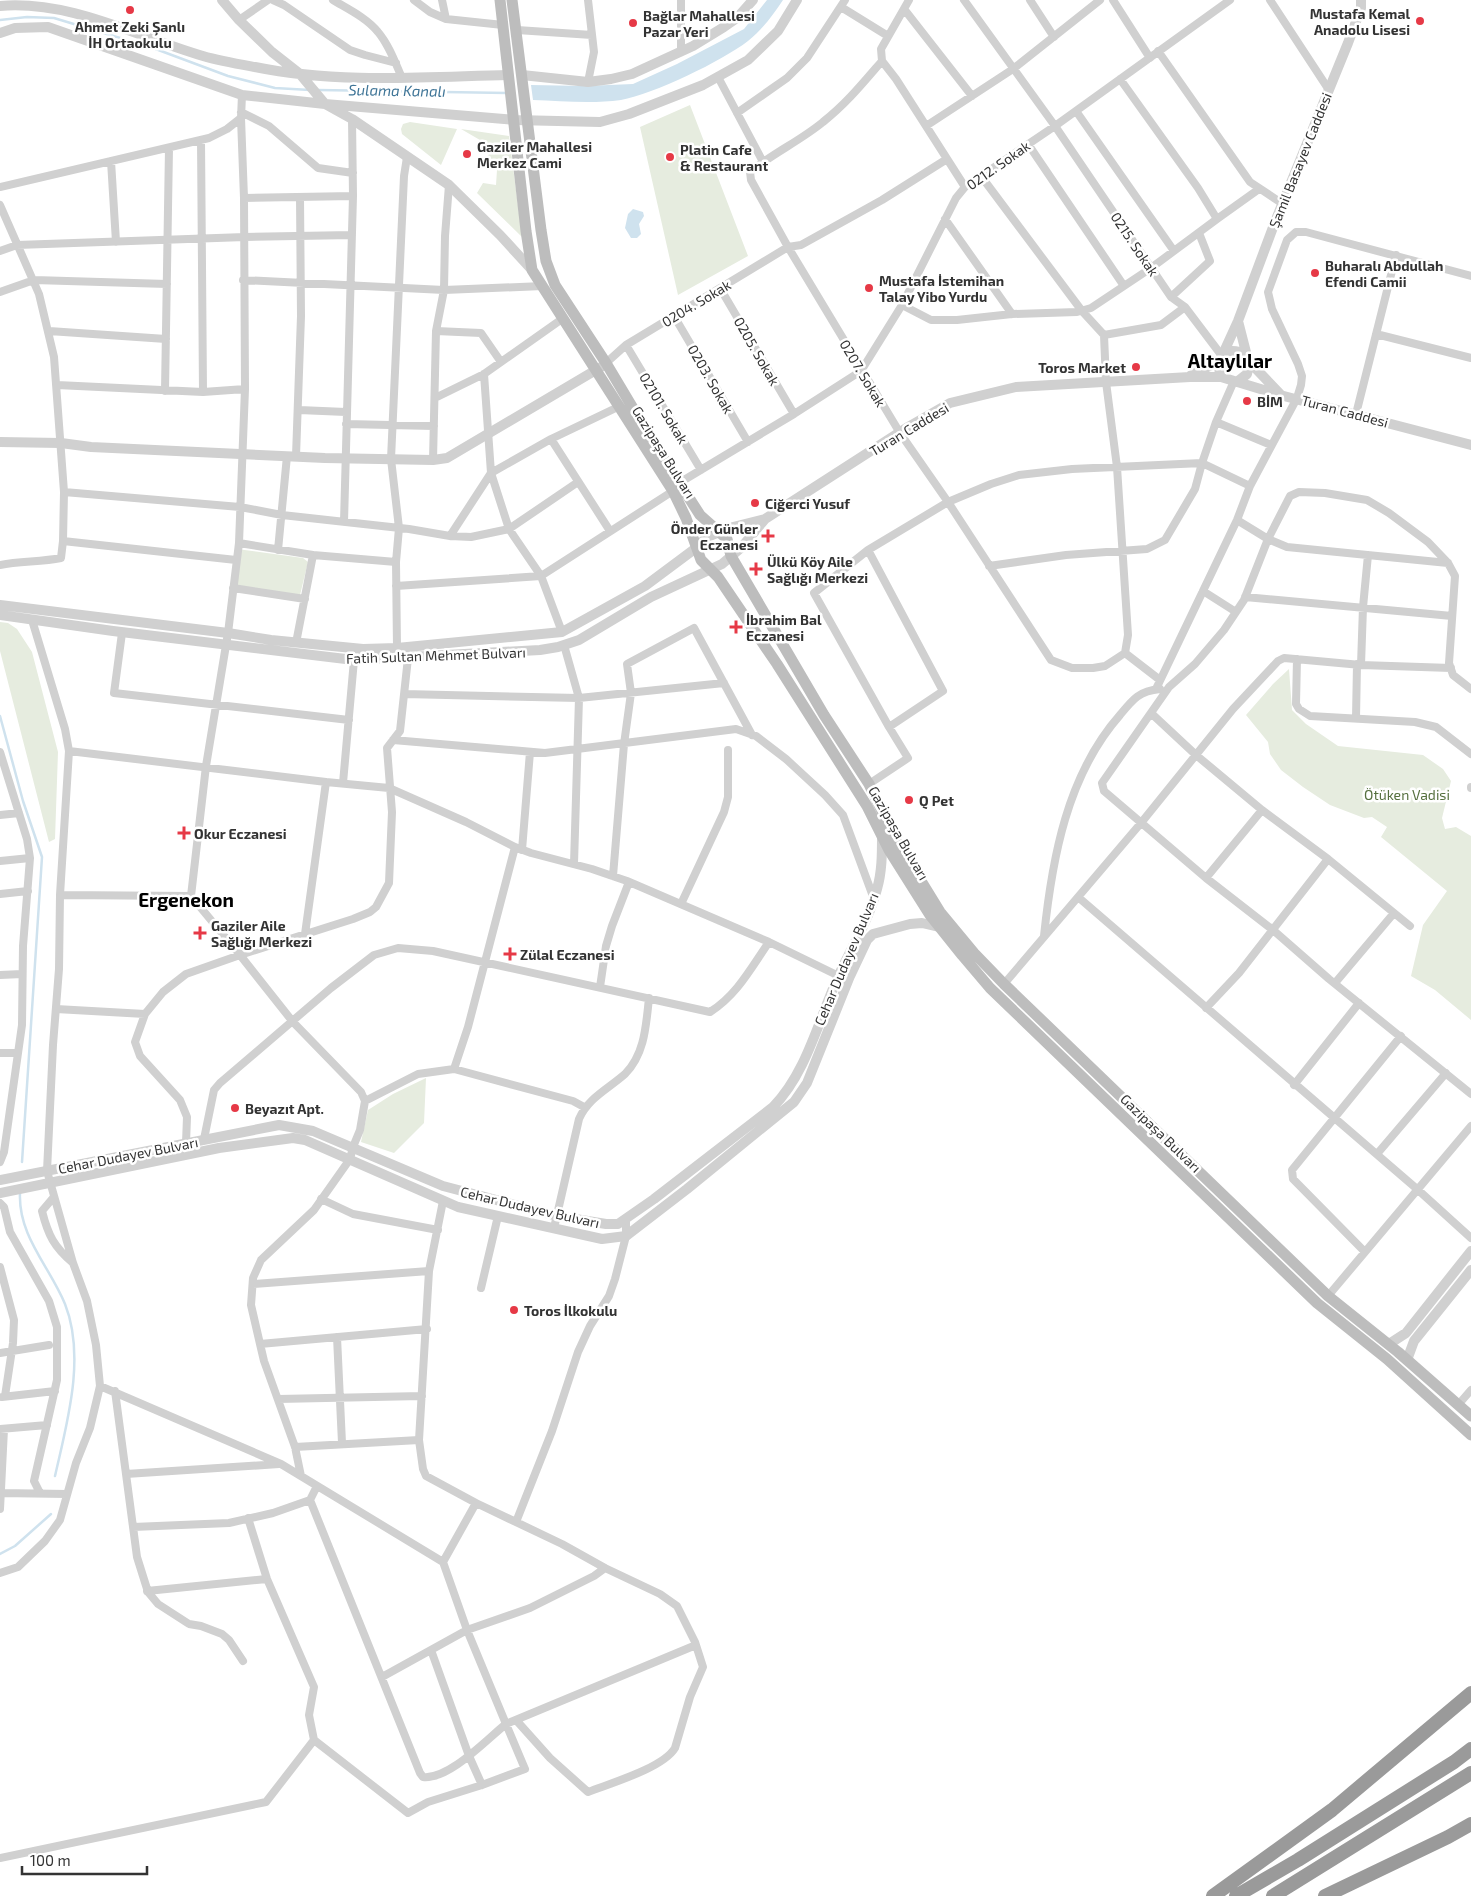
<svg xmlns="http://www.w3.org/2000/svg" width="1471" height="1896" font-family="'Exo 2',sans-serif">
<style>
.green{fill:#e6ecdf}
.water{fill:#cfe2ee}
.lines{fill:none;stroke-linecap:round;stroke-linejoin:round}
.stream{stroke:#cfe2ee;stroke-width:2.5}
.minor{stroke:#d0d0d0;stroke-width:8}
.tertiary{stroke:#d0d0d0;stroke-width:10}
.secondary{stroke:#bdbdbd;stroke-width:11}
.motorway{stroke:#9a9a9a;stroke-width:14}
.poi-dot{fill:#e63946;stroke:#fff;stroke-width:2}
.labels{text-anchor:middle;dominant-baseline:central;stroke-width:5;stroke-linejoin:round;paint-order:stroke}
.poi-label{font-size:14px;font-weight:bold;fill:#333;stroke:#fff;text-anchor:start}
.street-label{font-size:14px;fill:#333;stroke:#fff}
.park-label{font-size:14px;fill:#56703f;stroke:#fff}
.water-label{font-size:15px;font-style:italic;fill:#3f7597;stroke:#fff}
.district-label{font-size:19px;font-weight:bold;fill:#000;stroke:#fff}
</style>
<rect width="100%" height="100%" fill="#fff"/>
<path class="green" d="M690 105 748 256 678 295 640 127Z
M410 122 457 129 441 165 402 134 401 129 403 124Z
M461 129 509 136 522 237 477 193 483 183 496 185 497 170 484 165 492 147Z
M237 549 303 558 308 562 300 595 234 586Z
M0 622 8 623 17 629 32 652 58 752 55 839 49 842 0 651Z
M1289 669 1292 710 1306 724 1338 746 1423 755 1443 769 1451 781 1442 818 1445 829 1456 827 1471 836V1020L1435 990 1411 976 1423 925 1447 891 1381 837 1387 827 1372 817 1364 818 1330 805 1303 787 1281 770 1270 754 1268 742 1246 715 1273 684Z
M426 1078 424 1123 394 1153 361 1142 368 1110 393 1094Z"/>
<path class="water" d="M767 0H783C773 15 763 29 748 41 722 61 654 94 621 100 592 104 561 101 533 100L531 85 585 86 633 84 677 64 744 29Z
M633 209 643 212 644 216 639 224 641 234 637 238H631L625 228 628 214Z"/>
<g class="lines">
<path class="stream" d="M0 20 27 17 54 18 153 48 228 76 275 88 310 90
M318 90 507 93
M0 716 23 801 42 857 22 1162
M20 1193C18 1236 50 1267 65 1304 86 1357 67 1423 55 1476
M0 1554 15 1546 51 1514"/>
<path class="minor" d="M273 0 284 5 350 50 365 55 396 63
M333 0C348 9 367 18 378 32 389 45 395 62 402 78
M414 0 430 12 446 19 503 25
M442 0 446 19
M588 0 594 52 588 82
M909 0 881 49 882 61C863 83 846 104 823 122 800 141 773 153 750 172L751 180 788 247 900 433 948 502 1051 660 1072 668H1093L1105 666 1125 653 1128 635 1117 467 1106 382 1104 335 1082 311 981 176
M964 0 1055 126 1171 297 1185 307 1222 356
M1030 0 1054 37
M1113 0 1150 58
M1270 0 1329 90
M841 7 888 36
M904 9 972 96
M239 20 268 0
M517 30 592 35
M681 51V0
M1158 51 1250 182 1283 204
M882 61 896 79 965 187
M718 77 763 162
M242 95 241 118 244 198 245 389 239 543 228 633 206 766 191 896 240 955 293 1022 361 1092 365 1101 360 1130 353 1147 350 1159 314 1210 261 1260 253 1278 251 1305 260 1344 264 1361 295 1447 301 1476
M1076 111 1174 251
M241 112 269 126 318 168 353 173
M737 113 787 78 807 58 845 0
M926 126 1013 69 1100 0
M201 140 203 392
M1028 144 1124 286
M111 161 116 242
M0 187 209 138 227 129 241 118
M244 198 353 196
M0 205 39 294 54 357 64 492 63 541 61 558C41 562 20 561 0 565
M945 219 1012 314
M1217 219 1259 189
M0 251 17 245 245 237 352 235
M243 280 444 290 543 286
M720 288 794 414
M0 292 34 280 167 284
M1171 297 1210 261 1199 233
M902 305 931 320H957L1012 314 1077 312 1091 308 1151 268 1217 219 1198 188 1120 79
M674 316 748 442
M49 331 166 339
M436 331 481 333 501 362
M1376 334 1471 358
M1104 335 1161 325 1185 307
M626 345 701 470
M606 363 626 345 788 247 801 245 882 200 947 159
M484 374 491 473 509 529 541 576 562 632
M1234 381 1216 422 1271 445
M57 385 203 392 245 389
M165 391 169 148
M435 398 484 374 562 319
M299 410 346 412
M1356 414 1396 255
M346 424 434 426
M551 439 610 531
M296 456 301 316 300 197
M433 460 436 331 444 290 445 236 449 185
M679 483 794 414 861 371 902 305 956 198 965 187 1055 126 1230 0
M64 492 240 507 282 515 409 529 450 536 471 537 509 529 578 482
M1237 520 1268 539 1287 547 1448 563
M344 522 353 196 352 119
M450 536 491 473 551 439 618 407
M63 541 236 560
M239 543 313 555 396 562
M278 550 287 456
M868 550 943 691 889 727
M989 566 1066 555 1147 549 1165 540 1195 489 1202 463 1216 422
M396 586 541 576 673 491
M233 588 305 599
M1203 591 1236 612
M1245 597 1452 616
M122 633 114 693 349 720
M296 643 313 555
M564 645 579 698 574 864
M397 648 396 562 399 528 391 459 404 176 407 157
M1125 653 1160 680
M1297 659 1296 704 1299 709 1310 716 1415 722 1436 727 1471 754
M1361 665 1363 607 1368 555
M1156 689 1237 520 1250 486 1297 398 1301 385 1302 376 1298 364 1272 309 1268 292 1287 240 1296 232H1306L1471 276
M1471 689 1453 675 1449 663 1455 576 1448 563 1428 542 1389 513 1367 500 1325 493 1299 492 1290 496 1268 539 1244 600 1224 630 1195 664 1169 687 1102 783 1104 791 1206 878 1273 930 1329 979 1471 1094
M404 694 579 698 724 683
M1152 714 1196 755 1262 810 1328 859 1410 926
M1356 718 1357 664
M393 740 545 753 736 729 756 736 786 759 825 795 843 815 874 899
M69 751 326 782 389 788 466 822 515 847 531 853 592 869 627 881 769 942 843 978
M0 752 27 839 30 858 23 946 22 1025 4 1152 0 1162
M343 783 354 660
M869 784 908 758 889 727 814 593 868 550 948 502 991 484 1019 475 1072 469 1202 463 1250 486
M1471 787V788
M0 815 19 813
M522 850 530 752
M0 861 30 858
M613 876 624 744 631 693 627 664 694 628 752 735
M1206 878 1262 810
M0 894 28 891
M60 895 191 896
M1078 897 1417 1189 1471 1238
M681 904 724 812 728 797V750
M305 934 326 782
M1044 936C1052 859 1067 775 1120 715 1133 699 1139 691 1160 689
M0 975 22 974
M1335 983 1394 913
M1004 984 1141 823 1233 709 1278 661 1284 658 1361 665 1451 668
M600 987 606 946 612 926 629 882
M1206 1008 1239 973 1328 859
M56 1009 145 1014
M0 1053H17
M454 1069 468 1027 515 847
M1294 1085 1359 1003
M365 1101 418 1074 454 1069 573 1101 584 1107
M204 1139 214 1090 220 1083 331 988 374 955 398 948 433 951 710 1012C737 995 751 968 769 942
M186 1143 187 1117 180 1100 140 1056 135 1042 145 1014 163 992 186 974 240 955 353 919 370 912 376 907 389 883 392 812 387 748 400 731 408 658
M1377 1154 1446 1073
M53 1198 42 1211C48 1235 54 1247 73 1263
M321 1199 353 1214 438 1230
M443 1201 429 1271 419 1440 423 1469 426 1476 476 1503 562 1544 605 1568 660 1594 677 1606 695 1642 703 1667 690 1697 675 1748C663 1768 611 1783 588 1792L550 1758 516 1720
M0 1203 4 1207 10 1232 49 1301 57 1327V1380L34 1481 40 1493
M554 1228 579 1119C588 1098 608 1089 625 1074 645 1054 646 1025 649 998
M1365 1252 1293 1179 1292 1170 1401 1036
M0 1267 14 1320 13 1343 5 1396
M253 1284 429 1271
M481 1288 498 1216
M1328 1296 1471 1126
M337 1337 342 1443
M260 1344 427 1329
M0 1353 49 1345
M100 1386 281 1464 443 1562
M115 1391 137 1557 148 1592 158 1604 189 1624 201 1626 222 1634 229 1640 243 1661
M2 1397 55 1391
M278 1399 422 1396
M1458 1405 1471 1390
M0 1429 47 1425
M295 1447 419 1440
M126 1474 279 1464
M0 1493 67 1494
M310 1500 420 1773 423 1777C449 1780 487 1739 506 1724L467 1630 443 1562 476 1503
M0 1509 4 1429
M516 1522 552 1431 578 1352 590 1326 609 1296 615 1279 626 1236V1219
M133 1527 229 1523 273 1513 310 1500 317 1486
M0 1573 18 1567 45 1541 60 1520 76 1463 90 1428 100 1386 96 1345 87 1301 73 1263 47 1171 53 1045 59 969 60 895 69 751 65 729 32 620
M147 1591 267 1579
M431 1650 469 1756 482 1785
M382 1677 467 1630 530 1608 594 1576 605 1568
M314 1740 408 1813 428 1802 482 1785 525 1769 506 1724 696 1645
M0 1858 266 1802 314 1740 309 1715 314 1687 267 1579 248 1518"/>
<path class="tertiary" d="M222 0 239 20 272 52 300 74 325 104 352 119 449 185 500 235 532 270
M0 6C71 0 137 37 203 56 220 61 238 64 255 67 338 84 424 77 508 75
M0 33 15 28 48 27 242 95 325 104 515 120 600 122 629 114 703 85 748 60 778 31 797 0
M522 75 588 82 611 79 632 74 693 46 724 27 737 18 753 0
M1222 356 1238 321 1275 222 1348 43 1361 8V0
M1190 376 1219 361
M1221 377C1216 361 1221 347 1240 352L1280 394
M1237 382 1247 374 1249 364 1238 321
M0 442 61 443 91 447 325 458 433 460 447 458 601 367
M0 605 228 633 271 640 363 649 397 648 562 632 645 586 696 548 707 537 729 528 765 519
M0 615 113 631 354 660 540 650 558 647 579 640 651 597 722 564 742 547 765 519 908 427 950 403 1016 387 1190 377H1221L1280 395 1471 445
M0 1180 279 1125 313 1131 443 1186 557 1216 606 1224H618L654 1199 773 1107C806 1074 819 1019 838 977 851 948 869 920 877 889 882 872 882 854 882 836
M0 1193 219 1148 293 1138 305 1140 458 1207 602 1239 626 1236 687 1189 794 1102 807 1083 850 976 867 940 873 934 910 924 922 923 939 927
M1389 1344 1406 1333 1471 1251
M1407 1360 1414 1341 1471 1270"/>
<path class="secondary" d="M500 0 526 231 532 270 673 491 686 518 701 560 718 577 777 664 867 806 889 850 930 915 962 955 990 988 1317 1303 1387 1359 1471 1435
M512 0 541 230 546 261 555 285 606 363 652 440 700 515 727 539 731 556 738 568 824 715 869 784 897 842 940 912 974 953 1004 984 1328 1296 1398 1352 1471 1416"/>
<path class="motorway" d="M1213 1896 1332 1810 1471 1693
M1236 1896 1298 1860 1454 1762 1471 1749
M1273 1896 1471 1773
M1325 1896 1448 1837 1471 1824"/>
</g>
<g class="poi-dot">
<circle cx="130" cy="10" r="5"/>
<circle cx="1420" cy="21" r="5"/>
<circle cx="633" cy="23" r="5"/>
<circle cx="467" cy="154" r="5"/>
<circle cx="670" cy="157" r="5"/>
<circle cx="1315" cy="273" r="5"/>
<circle cx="869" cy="288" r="5"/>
<circle cx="1136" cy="367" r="5"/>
<circle cx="1247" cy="401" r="5"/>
<circle cx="755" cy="503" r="5"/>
<path d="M765.5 528.5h5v5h5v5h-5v5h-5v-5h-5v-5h5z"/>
<path d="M753.5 561.5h5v5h5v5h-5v5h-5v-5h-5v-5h5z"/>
<path d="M733.5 619.5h5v5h5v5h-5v5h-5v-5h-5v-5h5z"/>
<circle cx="909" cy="800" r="5"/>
<path d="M181.5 825.5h5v5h5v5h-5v5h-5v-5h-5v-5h5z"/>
<path d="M197.5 925.5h5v5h5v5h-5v5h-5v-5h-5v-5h5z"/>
<path d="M507.5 946.5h5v5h5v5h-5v5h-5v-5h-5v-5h5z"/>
<circle cx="235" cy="1108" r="5"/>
<circle cx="514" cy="1310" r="5"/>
</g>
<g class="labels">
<g class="poi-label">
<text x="1410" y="13" text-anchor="end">Mustafa Kemal<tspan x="1410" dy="16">Anadolu Lisesi</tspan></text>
<text x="643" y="15">Bağlar Mahallesi<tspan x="643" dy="16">Pazar Yeri</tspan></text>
<text x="130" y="26" text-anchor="middle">Ahmet Zeki Şanlı<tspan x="130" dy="16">İH Ortaokulu</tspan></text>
<text x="477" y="146">Gaziler Mahallesi<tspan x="477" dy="16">Merkez Cami</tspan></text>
<text x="680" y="149">Platin Cafe<tspan x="680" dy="16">&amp; Restaurant</tspan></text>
<text x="1325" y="265">Buharalı Abdullah<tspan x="1325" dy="16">Efendi Camii</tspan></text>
<text x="879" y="280">Mustafa İstemihan<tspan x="879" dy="16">Talay Yibo Yurdu</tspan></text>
<text x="1126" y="367" text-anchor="end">Toros Market</text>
<text x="1257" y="401">BİM</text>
<text x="765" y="503">Ciğerci Yusuf</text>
<text x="758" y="528" text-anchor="end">Önder Günler<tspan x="758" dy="16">Eczanesi</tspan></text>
<text x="767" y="561">Ülkü Köy Aile<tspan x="767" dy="16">Sağlığı Merkezi</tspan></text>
<text x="746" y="619">İbrahim Bal<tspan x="746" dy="16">Eczanesi</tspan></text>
<text x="919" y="800">Q Pet</text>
<text x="194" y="833">Okur Eczanesi</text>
<text x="211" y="925">Gaziler Aile<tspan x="211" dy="16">Sağlığı Merkezi</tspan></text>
<text x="520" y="954">Zülal Eczanesi</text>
<text x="245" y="1108">Beyazıt Apt.</text>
<text x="524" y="1310">Toros İlkokulu</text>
</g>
<g class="street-label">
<text transform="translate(1300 160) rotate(-68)">Şamil Basayev Caddesi</text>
<text transform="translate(998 165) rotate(-35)">0212. Sokak</text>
<text transform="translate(1135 244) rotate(56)">0215. Sokak</text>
<text transform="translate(696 303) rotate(-31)">0204. Sokak</text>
<text transform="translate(757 351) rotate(60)">0205. Sokak</text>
<text transform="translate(863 373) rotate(59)">0207. Sokak</text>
<text transform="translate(711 379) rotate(60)">0203. Sokak</text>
<text transform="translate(664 408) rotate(59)">02101. Sokak</text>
<text transform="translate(1345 411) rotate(15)">Turan Caddesi</text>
<text transform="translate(909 429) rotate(-31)">Turan Caddesi</text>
<text transform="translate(664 452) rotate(58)">Gazipaşa Bulvarı</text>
<text transform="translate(436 655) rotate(-2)">Fatih Sultan Mehmet Bulvarı</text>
<text transform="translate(899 833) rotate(60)">Gazipaşa Bulvarı</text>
<text transform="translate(846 959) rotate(-67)">Cehar Dudayev Bulvarı</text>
<text transform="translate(1161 1133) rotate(44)">Gazipaşa Bulvarı</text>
<text transform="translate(128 1155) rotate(-11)">Cehar Dudayev Bulvarı</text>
<text transform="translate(530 1207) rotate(13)">Cehar Dudayev Bulvarı</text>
</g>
<g class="park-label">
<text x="1407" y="794">Ötüken Vadisi</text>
</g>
<g class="water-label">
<text transform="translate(397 90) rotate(1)">Sulama Kanalı</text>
</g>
<g class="district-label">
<text x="1230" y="360">Altaylılar</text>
<text x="186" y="899">Ergenekon</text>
</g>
</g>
<path d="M22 1866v8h125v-8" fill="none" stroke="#333333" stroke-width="2.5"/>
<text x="30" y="1866" font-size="15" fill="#333333" stroke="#ffffff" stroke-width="4" paint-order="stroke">100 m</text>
</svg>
